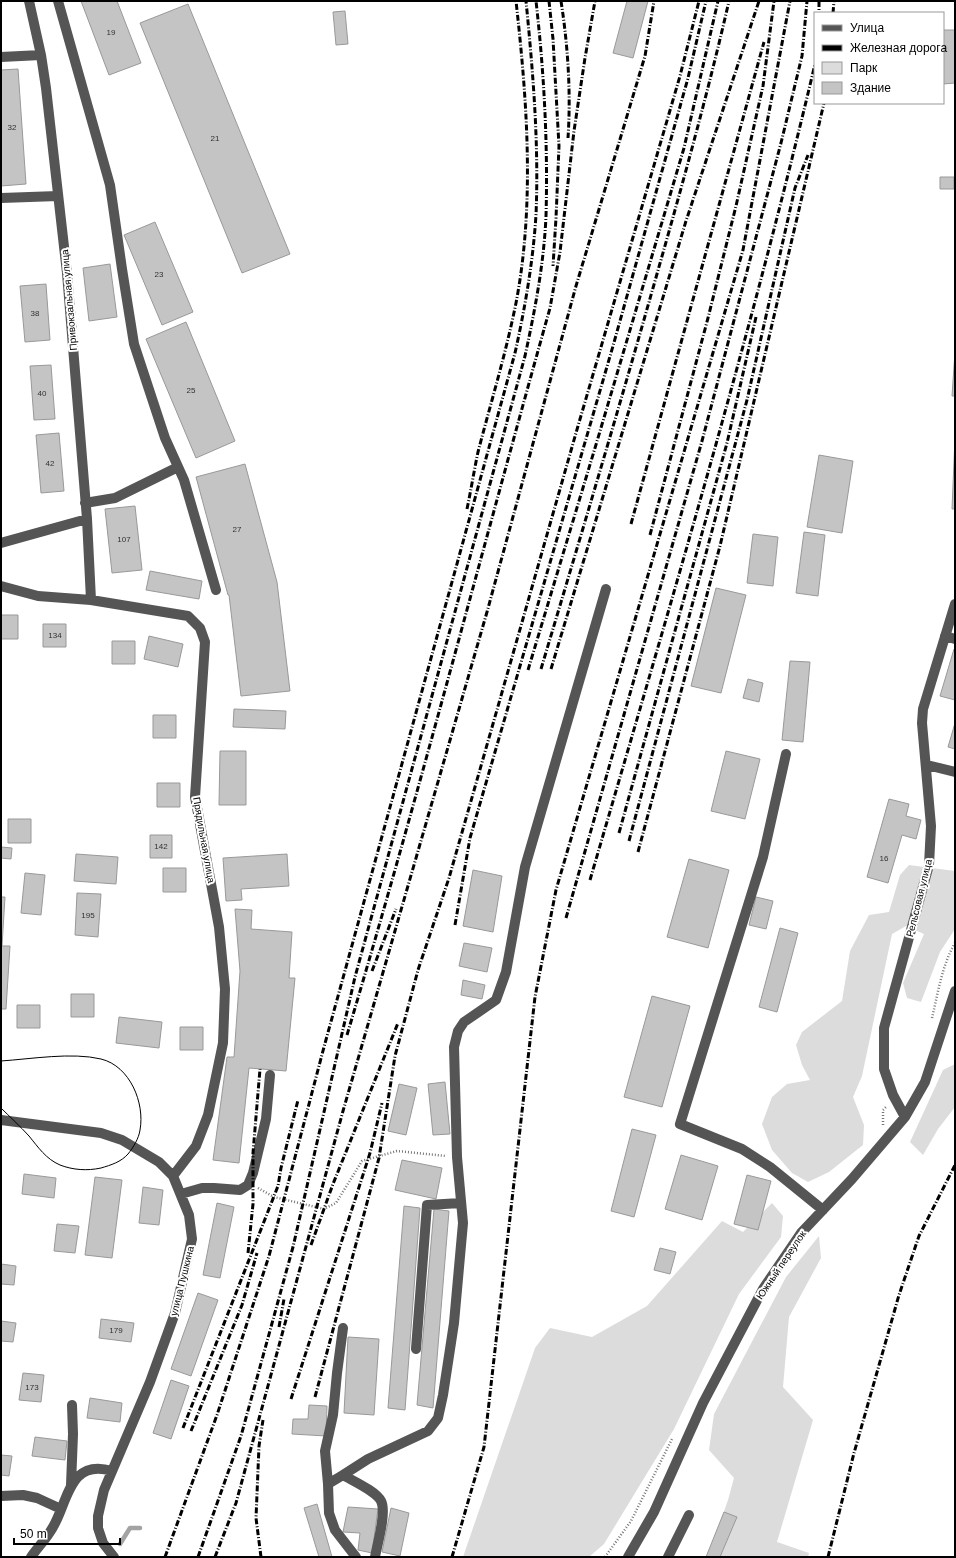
<svg xmlns="http://www.w3.org/2000/svg" width="956" height="1558" font-family="Helvetica,sans-serif">
<style>
.green{fill:#dcdcdc}
.lines{fill:none;stroke-linecap:round;stroke-linejoin:round}
.stream{stroke:#a3a3a3;stroke-width:4.5}
.building{fill:#c4c4c4;stroke:#999}
.path{stroke:#777;stroke-width:2.5;stroke-dasharray:1 2;stroke-linecap:butt}
.minor{stroke:#555;stroke-width:10}
.tram{stroke:#000;stroke-width:1}
.rail{stroke:#000;stroke-width:3;stroke-dasharray:6 2 1 2;stroke-linecap:butt}
.labels{text-anchor:middle;dominant-baseline:central;stroke-width:4;stroke-linejoin:round;paint-order:stroke}
.number-label{font-size:8px;fill:#313131}
.street-label{font-size:10px;fill:#000;stroke:#fff}
</style>
<rect width="100%" height="100%" fill="#fff"/>
<path class="green" d="M909 865 955 871V929L940 952 921 1002 907 998 903 983 924 934 906 926 892 934 862 1076 853 1097 864 1125 863 1145 829 1172 808 1182 792 1173 772 1150 762 1124 772 1097 787 1084 810 1080 802 1065 796 1045 802 1032 842 1001 850 951 869 915 889 912 900 875Z
M955 1064V1107L938 1129 923 1155 910 1142 943 1070Z
M772 1203 783 1216 781 1237 739 1294 674 1429 604 1544 589 1557H463L535 1348 550 1328 592 1337 647 1306 722 1221 743 1232Z
M819 1236 821 1258 789 1317 783 1387 813 1420 777 1542 809 1553 808 1557H708L728 1500 734 1478 709 1450 714 1414 786 1277Z"/>
<g class="lines">
<path class="stream" d="M120 1544 130 1528H140"/>
</g>
<path class="building" d="M81 1H117L141 63 109 75Z
M627 1H648L633 58 613 53Z
M188 4 290 254 242 273 140 23Z
M345 11 348 44 336 45 333 12Z
M943 30H955V83L943 84Z
M18 69 26 184 1 186V70Z
M940 177H954V189H940Z
M155 222 193 312 162 325 124 235Z
M110 264 117 317 89 321 83 268Z
M46 284 50 340 25 342 20 286Z
M186 322 235 441 196 458 146 339Z
M955 352V396H952Z
M51 365 55 419 34 420 30 366Z
M59 433 64 491 41 493 36 435Z
M955 438V509H952Z
M819 455 853 461 842 533 807 527Z
M245 464 277 582 290 691 241 696 229 595H228L196 477Z
M135 506 142 570 112 573 105 509Z
M804 532 825 535 818 596 796 593Z
M753 534 778 537 773 586 747 583Z
M150 571 202 581 199 599 146 590Z
M716 588 746 595 721 693 691 686Z
M1 615H18V639H1Z
M43 624H66V647H43Z
M149 636 183 644 178 667 144 659Z
M112 641H135V664H112Z
M954 649 955 650V700L940 696Z
M790 661 810 662 803 742 782 740Z
M748 679 763 683 759 702 743 698Z
M234 709 286 711 285 729 233 727Z
M153 715H176V738H153Z
M955 723V749L948 747Z
M220 751H246V805H219Z
M726 751 760 759 745 819 711 811Z
M157 783H180V807H157Z
M889 799 909 804 906 816 921 820 916 839 902 835 888 883 867 877Z
M8 819H31V843H8Z
M150 835H172V858H150Z
M1 847 12 848 11 859 1 858Z
M76 854 118 857 116 884 74 881Z
M287 854 289 886 241 889 242 900 226 901 223 858Z
M689 859 729 870 708 948 667 937Z
M163 868H186V892H163Z
M473 870 502 876 493 932 463 926Z
M25 873 45 875 41 915 21 913Z
M77 893 101 894 98 937 75 935Z
M1 897H5L2 946H10L6 1009H1Z
M756 897 773 901 766 929 749 925Z
M235 909 252 910 251 929 292 932 289 978H295L286 1071 249 1068 239 1163 213 1160 227 1057H234L240 971Z
M780 928 798 933 777 1012 759 1007Z
M464 943 492 948 487 972 459 966Z
M463 980 485 985 482 999 461 995Z
M71 994H94V1017H71Z
M652 996 690 1006 662 1107 624 1097Z
M17 1005H40V1028H17Z
M119 1017 162 1022 159 1048 116 1043Z
M180 1027H203V1050H180Z
M445 1082 450 1134 433 1135 428 1084Z
M399 1084 417 1088 406 1135 388 1131Z
M632 1129 656 1135 634 1217 611 1211Z
M681 1155 718 1166 702 1220 665 1209Z
M402 1160 442 1168 436 1199 395 1190Z
M24 1174 56 1178 54 1198 22 1194Z
M747 1175 771 1181 758 1230 734 1224Z
M95 1177 122 1180 112 1258 85 1255Z
M143 1187 163 1190 159 1225 139 1223Z
M217 1203 234 1207 220 1278 203 1275Z
M404 1206 420 1208 405 1410 388 1408Z
M434 1209 449 1211 433 1408 417 1405Z
M57 1224 79 1226 75 1253 54 1251Z
M660 1248 676 1252 670 1274 654 1270Z
M1 1264 16 1266 14 1285 1 1284Z
M198 1293 218 1300 191 1376 171 1369Z
M101 1319 134 1323 131 1342 99 1338Z
M1 1321 16 1323 13 1342 1 1341Z
M348 1337 379 1339 374 1415 344 1413Z
M23 1373 44 1375 41 1402 19 1400Z
M171 1380 189 1386 171 1439 153 1433Z
M90 1398 122 1403 120 1422 87 1418Z
M309 1405 327 1406 326 1436 292 1434 293 1419H308Z
M35 1437 67 1441 65 1460 32 1456Z
M1 1455 12 1456 9 1476 1 1475Z
M317 1504 332 1557H319L304 1508Z
M348 1507 378 1509 372 1553 358 1550 360 1533 343 1532Z
M391 1508 409 1513 400 1556 382 1552Z
M724 1512 737 1517 720 1557H706Z"/>
<g class="lines">
<path class="path" d="M932 1018C938 993 942 965 955 943
M883 1125V1110L886 1107
M258 1188 274 1197 324 1209 336 1203 362 1161 397 1151 446 1156
M605 1557 631 1521 672 1439"/>
<path class="minor" d="M29 1 41 55 46 88 67 273 87 519 91 600
M58 1 110 185 122 269 134 344 165 438 184 480 216 590
M1 57 41 55
M1 198 58 196
M85 503 115 498 178 467
M1 543 87 519
M1 586 38 596 91 600 188 616 200 628 205 642 195 797 219 927 225 989 223 1043 208 1115 196 1146 173 1176
M945 636 955 639
M786 754 763 857 680 1124 742 1149 770 1167 823 1210
M927 765 955 772
M905 1117 893 1095 884 1069V1028L929 865 931 826 922 723 923 709 955 604
M1 1120 101 1133 122 1140 159 1162 173 1176 189 1215 192 1239 175 1313 150 1382 104 1490 98 1516V1528L103 1543 114 1557
M181 1194 202 1188H214L240 1190 248 1185 253 1173 266 1119 270 1075
M416 1349 427 1205 461 1203
M343 1475 368 1459 428 1431 438 1418 443 1395 454 1323 463 1223 457 1157 454 1047 458 1031 464 1022 496 1000 506 972 525 867 606 589
M328 1484 325 1451 333 1415 337 1373 343 1328
M71 1485 73 1434 72 1405
M1 1496 23 1495 37 1498 61 1509
M31 1557C38 1547 47 1538 53 1527 68 1502 69 1458 112 1471
M356 1557 335 1530 329 1513 328 1484 343 1475C353 1481 376 1491 381 1501 387 1512 377 1545 375 1557
M628 1557 654 1512 703 1403 763 1289 801 1233 852 1179 905 1117 925 1082 955 991
M668 1557 689 1515"/>
<path class="tram" d="M1 1061C31 1059 72 1052 101 1059 130 1066 145 1103 140 1130 139 1138 133 1148 128 1154 121 1162 111 1165 101 1168 87 1171 73 1170 60 1165 46 1159 38 1147 29 1136 20 1126 10 1117 1 1108"/>
<path class="rail" d="M549 1 553 39 559 146 556 218 553 266
M561 1C568 46 571 93 568 138
M819 1V13
M833 13 834 1
M467 509C471 490 474 471 478 452 491 402 506 353 516 303 535 204 527 100 516 1
M631 524 764 42
M650 535 708 318 736 206 763 86 774 1
M541 669C579 542 617 415 653 288 680 193 707 97 729 1
M551 669 686 221 759 1
M528 670 595 448 684 148 718 1
M619 833 727 443 756 317
M629 841 747 400 795 188 808 155
M638 852 720 546 824 103
M590 880C669 609 750 339 815 64
M566 918 702 441 781 143 802 56 807 1
M455 925 470 838 613 346 688 78 706 1
M372 971 396 909
M347 1035C419 794 482 550 550 308L560 252 574 131 585 58 595 1
M311 1245 333 1184 398 1023
M248 1253 253 1204V1153L260 1069
M279 1327 284 1299
M315 1397 379 1158 395 1056 418 970 449 878 578 426 680 76 699 1
M291 1399 370 1153 382 1103
M183 1428 278 1186 281 1168 298 1100
M191 1431 242 1305 257 1253
M165 1557 217 1415 269 1256 324 1047 515 353C525 308 533 262 536 215 539 144 533 72 526 1
M198 1557 241 1436 293 1247 355 977 525 356C535 310 544 263 546 216 548 144 544 72 536 1
M215 1557 236 1503 343 1111 487 612 576 286 645 56 654 1
M261 1557 256 1518 259 1446 263 1420
M452 1557 484 1447 535 997 556 890 743 250 790 1
M828 1557 854 1453 899 1295 919 1236 955 1165"/>
</g>
<g class="labels">
<g class="number-label">
<text x="111" y="32">19</text>
<text x="12" y="127">32</text>
<text x="215" y="138">21</text>
<text x="159" y="274">23</text>
<text x="35" y="313">38</text>
<text x="191" y="390">25</text>
<text x="42" y="393">40</text>
<text x="50" y="463">42</text>
<text x="237" y="529">27</text>
<text x="124" y="539">107</text>
<text x="55" y="635">134</text>
<text x="161" y="846">142</text>
<text x="884" y="858">16</text>
<text x="88" y="915">195</text>
<text x="116" y="1330">179</text>
<text x="32" y="1387">173</text>
</g>
<g class="street-label">
<text transform="translate(69 300) rotate(-95)">Привокзальная улица</text>
<text transform="translate(204 840) rotate(80)">Прядильная улица</text>
<text transform="translate(919 898) rotate(-76)">Рельсовая улица</text>
<text transform="translate(781 1265) rotate(-56)">Южный переулок</text>
<text transform="translate(182 1281) rotate(-76)">улица Пушкина</text>
</g>
</g>
<rect width="956" height="1558" fill="none" stroke="#000000" stroke-width="4"/>
<rect x="814" y="12" width="130" height="92" fill="#ffffff" stroke="#999999"/>
<rect x="822" y="25" width="20" height="6" fill="#555555" stroke="#999999"/>
<text x="850" y="32" font-size="12" fill="#000000">Улица</text>
<rect x="822" y="45" width="20" height="6" fill="#000000" stroke="#999999"/>
<text x="850" y="52" font-size="12" fill="#000000">Железная дорога</text>
<rect x="822" y="62" width="20" height="12" fill="#dcdcdc" stroke="#999999"/>
<text x="850" y="72" font-size="12" fill="#000000">Парк</text>
<rect x="822" y="82" width="20" height="12" fill="#c4c4c4" stroke="#999999"/>
<text x="850" y="92" font-size="12" fill="#000000">Здание</text>
<path d="M14 1538v6h106v-6" fill="none" stroke="#000000" stroke-width="2"/>
<text x="20" y="1538" font-size="12" fill="#000000" stroke="#ffffff" stroke-width="3" paint-order="stroke">50 m</text>
</svg>
